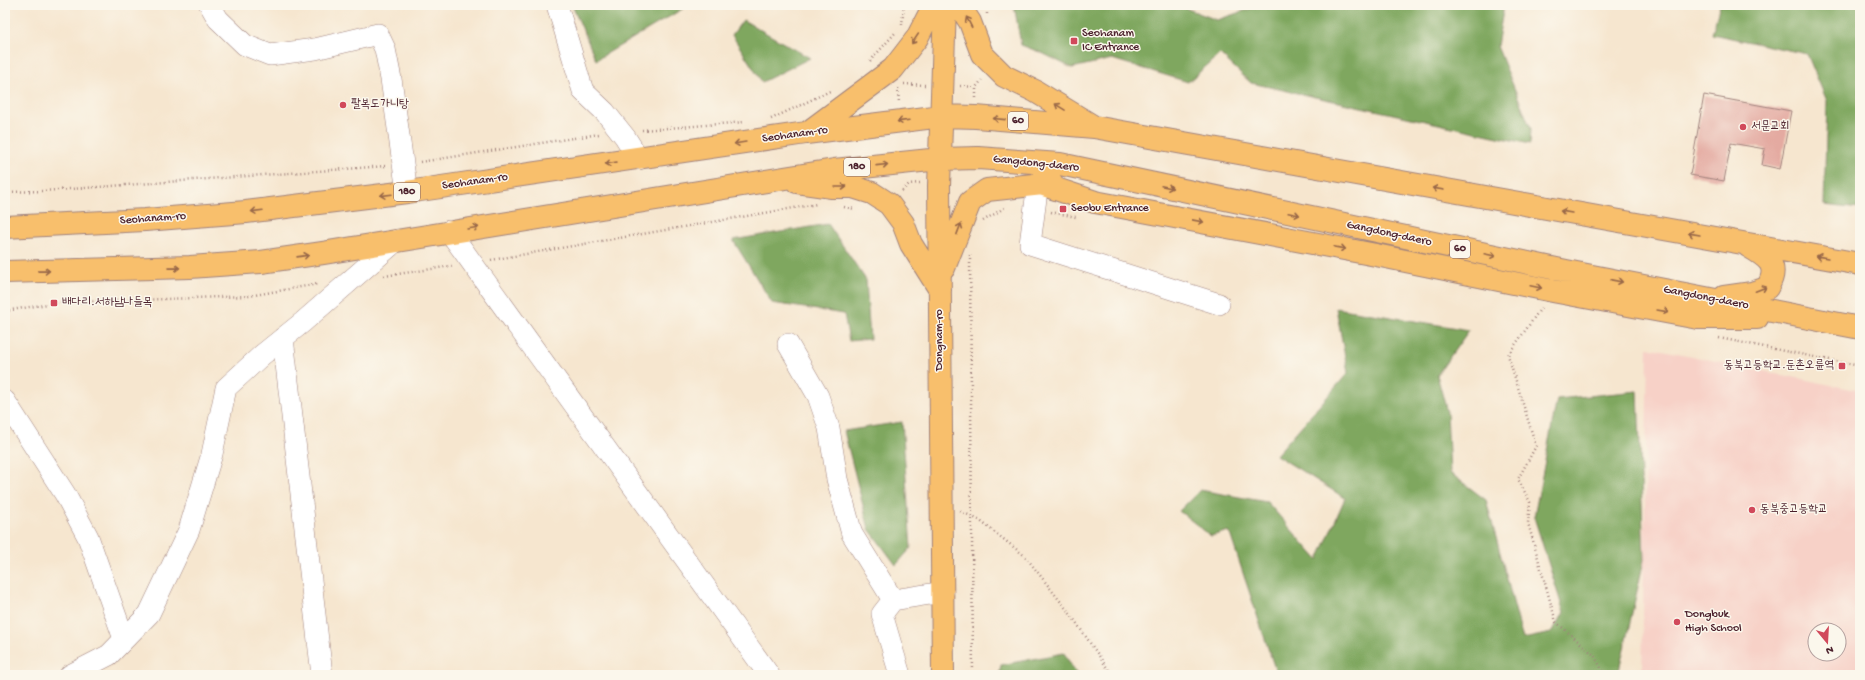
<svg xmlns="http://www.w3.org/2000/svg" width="1865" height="680" font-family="'Gochi Hand','Poor Story',sans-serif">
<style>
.built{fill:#f7d1c7;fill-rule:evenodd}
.forest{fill:#7fa75f;stroke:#646345}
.building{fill:#e4aaa1}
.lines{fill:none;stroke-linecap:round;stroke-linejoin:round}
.minor-casing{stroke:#a0827d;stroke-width:22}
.major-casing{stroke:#a0827d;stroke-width:24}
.path{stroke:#a0827d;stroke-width:2.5;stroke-dasharray:1 3;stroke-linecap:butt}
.minor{stroke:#fff;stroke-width:21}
.major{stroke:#f8bf6c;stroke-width:22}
.oneway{stroke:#986748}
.poi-dot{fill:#d1495b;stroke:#fbf7ec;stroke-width:1.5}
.labels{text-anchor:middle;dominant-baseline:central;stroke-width:3;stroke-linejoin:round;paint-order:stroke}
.shield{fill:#fbf7ec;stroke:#7f6065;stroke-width:1}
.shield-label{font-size:11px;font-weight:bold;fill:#4a1f2b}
.poi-label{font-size:12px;fill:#4a1f2b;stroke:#fbf7ec;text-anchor:start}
.street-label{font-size:12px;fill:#4a1f2b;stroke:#fbf7ec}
</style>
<rect width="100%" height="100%" fill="#fbf7ec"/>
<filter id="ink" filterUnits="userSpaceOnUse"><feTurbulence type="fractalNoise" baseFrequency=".025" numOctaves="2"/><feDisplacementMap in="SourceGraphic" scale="8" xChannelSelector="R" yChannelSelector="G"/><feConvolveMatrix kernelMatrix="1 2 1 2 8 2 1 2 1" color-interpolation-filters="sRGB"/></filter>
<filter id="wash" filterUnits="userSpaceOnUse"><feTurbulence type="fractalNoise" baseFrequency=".012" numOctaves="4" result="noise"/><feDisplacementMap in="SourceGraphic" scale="16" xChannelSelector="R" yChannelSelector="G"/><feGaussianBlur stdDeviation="0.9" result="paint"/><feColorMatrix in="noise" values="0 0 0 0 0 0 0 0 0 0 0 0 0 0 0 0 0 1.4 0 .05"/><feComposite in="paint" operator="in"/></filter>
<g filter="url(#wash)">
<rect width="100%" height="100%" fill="#f6e6cf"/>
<path class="built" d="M1648 347 1860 391V675H1642ZM1815 630H1839V654H1815Z"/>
<path class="forest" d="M572 5H683L684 8 596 60Z
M1014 5H1183L1185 8 1217 20 1261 5H1504L1497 46 1531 129 1530 144 1251 83 1220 54 1188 82 1112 59 1072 68 1042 53 1021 45Z
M1720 5H1860V209L1824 205 1827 101 1807 54 1712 34Z
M743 20 810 58 762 82 732 35Z
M828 224 866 280 870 339 849 341 844 314 772 303 733 240Z
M1336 308 1469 330 1437 375 1447 412 1450 473 1486 500 1523 639 1551 633 1564 613 1534 517 1557 399 1638 391 1644 560 1618 675H1277L1229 531 1211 536 1179 511 1200 490 1267 502 1318 560 1345 498 1276 455 1348 373Z
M902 422 911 548 896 565 869 529 844 431Z
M1064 653 1077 675H999L1001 665Z"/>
<g id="blocks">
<path class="building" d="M1704 95 1791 111 1780 169 1762 165 1765 149 1731 143 1724 181 1690 175Z"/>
</g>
</g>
<g filter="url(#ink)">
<use href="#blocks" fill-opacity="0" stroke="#a0827d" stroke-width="1"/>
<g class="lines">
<g class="minor-casing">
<path id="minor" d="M210 5 218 19 245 45 270 55 315 49 378 34 385 49 391 79 407 192
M557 5 583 91 605 112 625 137 639 159
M1038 183 1030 244 1219 304
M449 231 769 675
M283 338 322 675
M788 344 818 396 829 428 837 479 852 534 893 600
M5 401 65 494 88 537 124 639
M70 675 109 655 149 614 189 530 212 454 226 388 262 355 303 322 397 240
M900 675 882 614 893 600 943 592"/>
</g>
<g class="major-casing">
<path id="major" d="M959 5 970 22 982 54 1004 76 1035 91 1091 125
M807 133 893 69 917 38 934 5
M797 182 832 187H853L872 193 889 204 903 223 911 244 940 290
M1038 183 1095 202 1376 255 1553 291 1698 318H1757
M5 227 145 220 246 212 407 192 806 133 942 116 976 117 1094 127 1860 264
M944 268 970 202 987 190 1052 183
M5 272 190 267 261 262 323 253 834 170 940 159 978 158 1060 164 1566 271 1860 328
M1724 297 1752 293 1767 288C1781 265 1767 257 1748 246
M943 675 939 186 945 5"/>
</g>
<path class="path" d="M987 5V14
M902 25 904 5
M870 61 896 32
M904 84 925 85
M960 86 976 87
M898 88 899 103
M976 98V87L982 80
M771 119 830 91
M642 130 745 122
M420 162 599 134
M902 191 909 184 920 183
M5 192 43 191 386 166
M844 207 855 209
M1051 212 1076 217
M983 221 1004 208
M970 255 973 675
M491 260 817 204
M384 276 452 266
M1541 308 1508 355 1536 446 1518 479 1530 502 1528 523 1556 622 1594 655 1605 675
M5 311 54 303 249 296 318 284
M1719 338 1860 366
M960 511 979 520 1025 556 1071 615 1112 675"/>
<use href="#minor" class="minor"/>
<use href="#major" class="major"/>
</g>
<defs><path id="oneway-shaft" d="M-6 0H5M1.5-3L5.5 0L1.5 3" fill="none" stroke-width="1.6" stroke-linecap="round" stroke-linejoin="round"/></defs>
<g class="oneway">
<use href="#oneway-shaft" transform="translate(969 22) rotate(-117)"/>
<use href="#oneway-shaft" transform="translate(915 39) rotate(124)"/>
<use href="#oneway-shaft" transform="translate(1060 107) rotate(-148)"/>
<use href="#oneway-shaft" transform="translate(999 119) rotate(-174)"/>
<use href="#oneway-shaft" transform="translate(903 121) rotate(173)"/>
<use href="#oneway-shaft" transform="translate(740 143) rotate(171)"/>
<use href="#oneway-shaft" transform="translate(611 163) rotate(172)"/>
<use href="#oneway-shaft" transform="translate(882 165) rotate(-6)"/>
<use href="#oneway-shaft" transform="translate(841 187)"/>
<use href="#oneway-shaft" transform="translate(1167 187) rotate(12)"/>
<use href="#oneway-shaft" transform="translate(1438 189) rotate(-170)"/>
<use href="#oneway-shaft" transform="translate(386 195) rotate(173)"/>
<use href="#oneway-shaft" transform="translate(257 211) rotate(173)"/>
<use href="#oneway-shaft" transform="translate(1566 212) rotate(-170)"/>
<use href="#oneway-shaft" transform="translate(1294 214) rotate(12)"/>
<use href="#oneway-shaft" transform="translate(1198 221) rotate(11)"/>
<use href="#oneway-shaft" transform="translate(473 228) rotate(-9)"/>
<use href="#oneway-shaft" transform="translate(959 229) rotate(-69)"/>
<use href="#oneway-shaft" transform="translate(1694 234) rotate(-170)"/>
<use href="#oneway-shaft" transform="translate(1340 248) rotate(11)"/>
<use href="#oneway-shaft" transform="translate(1490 255) rotate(12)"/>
<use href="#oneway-shaft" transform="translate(303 256) rotate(-8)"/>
<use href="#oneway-shaft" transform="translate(1822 257) rotate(-170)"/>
<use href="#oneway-shaft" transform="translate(174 268) rotate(-1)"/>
<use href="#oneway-shaft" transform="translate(44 271) rotate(-1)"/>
<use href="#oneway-shaft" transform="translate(1617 281) rotate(11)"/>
<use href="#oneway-shaft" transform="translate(1536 287) rotate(12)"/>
<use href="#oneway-shaft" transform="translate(1761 289) rotate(-21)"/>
<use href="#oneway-shaft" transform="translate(1663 311) rotate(10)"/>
</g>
</g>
<g class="poi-dot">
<rect x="1070" y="37" width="8" height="8" rx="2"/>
<circle cx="343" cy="105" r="4"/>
<circle cx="1743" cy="127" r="4"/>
<rect x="1059" y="205" width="8" height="8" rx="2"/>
<rect x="50" y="299" width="8" height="8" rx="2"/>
<rect x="1838" y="362" width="8" height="8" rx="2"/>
<circle cx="1752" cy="510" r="4"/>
<circle cx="1677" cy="622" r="4"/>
</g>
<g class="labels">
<g class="shield">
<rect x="1008" y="112" width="20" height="18" rx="3"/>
<rect x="844" y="158" width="26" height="18" rx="3"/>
<rect x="394" y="183" width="26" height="18" rx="3"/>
<rect x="1450" y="240" width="20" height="18" rx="3"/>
</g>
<g class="shield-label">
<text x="1018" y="121">60</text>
<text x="857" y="167">180</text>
<text x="407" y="192">180</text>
<text x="1460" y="249">60</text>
</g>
<g class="poi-label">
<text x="1082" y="34">Seohanam<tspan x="1082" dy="14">IC Entrance</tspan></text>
<text x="351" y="105">팔복도가니탕</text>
<text x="1751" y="127">서문교회</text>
<text x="1071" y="209">Seobu Entrance</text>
<text x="62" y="303">배다리.서하남나들목</text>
<text x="1834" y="366" text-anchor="end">동북고등학교.둔촌오륜역</text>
<text x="1760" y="510">동북중고등학교</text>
<text x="1685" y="615">Dongbuk<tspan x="1685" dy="14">High School</tspan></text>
</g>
<g class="street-label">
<text transform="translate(795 135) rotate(-8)">Seohanam-ro</text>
<text transform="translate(1036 164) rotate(6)">Gangdong-daero</text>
<text transform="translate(475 182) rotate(-8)">Seohanam-ro</text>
<text transform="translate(153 219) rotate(-4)">Seohanam-ro</text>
<text transform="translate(1389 234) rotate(12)">Gangdong-daero</text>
<text transform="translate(1706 298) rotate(11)">Gangdong-daero</text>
<text transform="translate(940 340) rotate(-90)">Dongnam-ro</text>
</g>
</g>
<rect width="1865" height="680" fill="none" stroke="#fbf7ec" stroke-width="20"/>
<g transform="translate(1827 642) rotate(162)"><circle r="19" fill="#fbf7ec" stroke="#b4a19f"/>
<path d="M0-3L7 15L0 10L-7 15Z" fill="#d1495b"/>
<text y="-6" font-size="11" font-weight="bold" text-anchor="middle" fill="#4a1f2b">N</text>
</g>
</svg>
